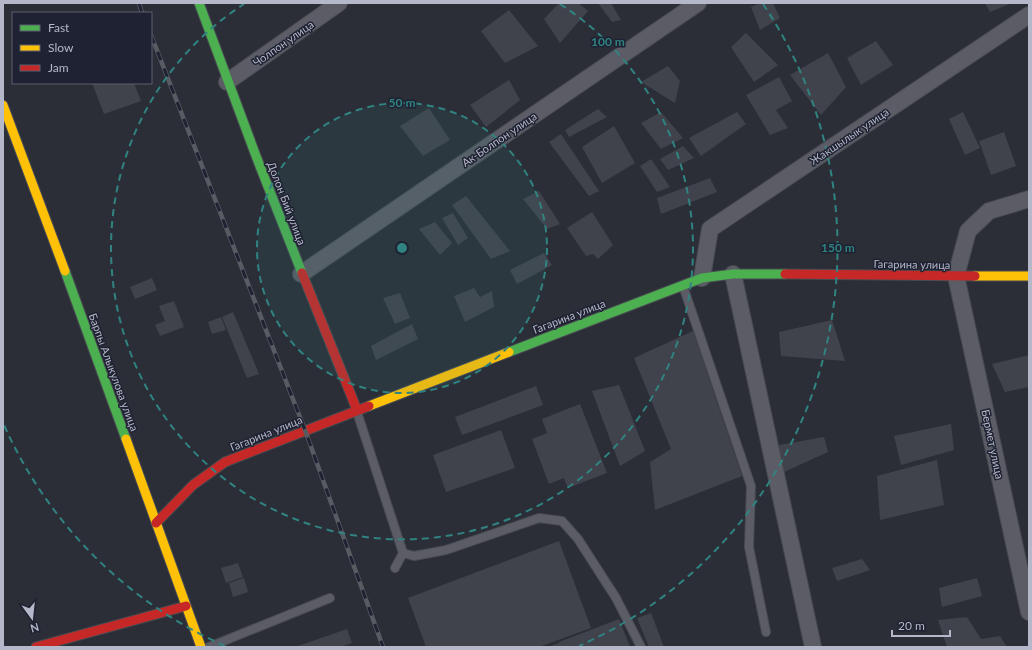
<svg xmlns="http://www.w3.org/2000/svg" width="1032" height="650" font-family="Lato,sans-serif">
<style>
.building{fill:#41434c}
.lines{fill:none;stroke-linecap:round;stroke-linejoin:round}
.lane-casing{stroke:#484b51;stroke-width:10}
.street-casing{stroke:#484b51;stroke-width:18}
.fast-casing{stroke:#484b51;stroke-width:11}
.slow-casing{stroke:#484b51;stroke-width:11}
.jam-casing{stroke:#484b51;stroke-width:11}
.lane{stroke:#5b5c65;stroke-width:8}
.street{stroke:#5b5c65;stroke-width:16}
.fast{stroke:#4caf50;stroke-width:9}
.slow{stroke:#ffc107;stroke-width:9}
.jam{stroke:#c62828;stroke-width:9}
.rail-casing{stroke:#595b63;stroke-width:4.5}
.rail{stroke:#1e2232;stroke-width:3;stroke-dasharray:9;stroke-linecap:butt}
.ring{fill:none;stroke:#308380;stroke-width:2;stroke-dasharray:7 5}
.labels{text-anchor:middle;dominant-baseline:central;stroke-width:3;stroke-linejoin:round;paint-order:stroke}
.street-label{font-size:11px;fill:#b5b8c8;stroke:#1e2232}
.centre{fill:#308380;stroke:#1e2232;stroke-width:2}
.ring-label{font-size:12px;text-anchor:middle;font-weight:bold;fill:#308380;stroke:#1e2232;stroke-width:3;stroke-linejoin:round;paint-order:stroke}
</style>
<rect width="100%" height="100%" fill="#2b2e37"/>
<path class="building" d="M559 3H578L588 11 560 43 544 19Z
M598 3H611L621 20 612 22Z
M760 3H773L780 18 760 30 751 7Z
M985 3H1012L990 12Z
M509 10 538 46 505 63 481 31Z
M746 33 778 65 754 82 731 47Z
M876 41 893 65 861 85 847 58Z
M828 53 846 87 821 115 790 75Z
M668 66 680 81 675 103 641 82Z
M779 77 792 101 776 110 788 128 770 135 746 95Z
M509 80 520 100 486 127 470 105Z
M92 83H134L141 101 104 114Z
M429 108 450 140 423 156 400 126Z
M598 109 607 117 569 137 565 130Z
M661 112 683 138 661 149 641 123Z
M737 112 746 124 701 156 689 138Z
M963 112 980 148 965 155 949 119Z
M614 126 635 163 602 183 582 147Z
M1004 132 1016 166 991 175 979 141Z
M561 134 599 191 589 196 549 142Z
M683 146 694 158 668 170 660 159Z
M651 159 670 187 657 192 640 166Z
M710 178 717 192 661 214 657 198Z
M539 191 560 224 547 229 523 199Z
M466 196 510 251 491 259 452 205Z
M592 212 613 245 598 259 593 254 586 256 567 228Z
M453 213 468 238 458 245 442 218Z
M435 222 452 243 440 255 419 229Z
M544 253 552 265 517 284 510 270Z
M152 278 157 290 135 299 130 287Z
M474 288 480 297 492 291 494 307 465 322 454 296Z
M400 293 410 318 395 324 383 298Z
M174 301 184 327 160 336 155 325 165 321 159 306Z
M233 312 259 374 247 378 222 317Z
M221 317 226 330 212 334 208 322Z
M832 320 845 361 781 356 779 332Z
M412 324 418 339 376 360 371 346Z
M693 331 742 476 655 510 650 462 671 449 634 358Z
M1029 355V387L1005 392 992 364Z
M619 385 645 451 620 466 592 391Z
M536 386 543 405 462 435 455 417Z
M580 404 607 473 568 488 564 478 549 484 532 439 547 433 542 419Z
M951 424 954 450 901 465 894 436Z
M501 430 515 468 446 492 433 455Z
M824 437 828 452 784 472 774 446Z
M937 460 944 505 880 520 877 476Z
M559 541 591 628 539 647H426L408 598Z
M862 559 870 570 837 581 832 568Z
M238 563 243 577 226 583 221 568Z
M244 578 248 592 233 597 229 583Z
M977 578 982 596 942 607 939 588Z
M651 613 664 647H649L637 618Z
M967 617 981 639 1000 636 1007 647H947L938 620Z
M619 619 630 647H548L559 643V642Z
M347 629 352 643 340 647H295Z"/>
<g class="lines">
<g class="lane-casing">
<path id="lane" d="M683 286 751 486 749 547 766 632
M357 412 403 553 395 568
M403 553 414 556 446 550 539 518 562 521 578 539 616 598 641 647
M209 647 330 598"/>
</g>
<g class="street-casing">
<path id="street" d="M227 82 339 3
M1029 199 989 211 968 231 956 276 1029 612
M301 274 698 3
M733 274 813 647
M702 278 710 229 1029 15"/>
</g>
<g class="fast-casing">
<path id="fast" d="M199 3 256 156 302 273
M65 271 126 439
M509 352 702 278 733 274H785"/>
</g>
<g class="slow-casing">
<path id="slow" d="M3 105 65 271
M975 276H1029
M369 406 509 352
M126 439 201 647"/>
</g>
<g class="jam-casing">
<path id="jam" d="M302 273 357 410
M785 274 975 276
M156 523 193 485 225 462 369 406
M36 647 186 606"/>
</g>
<use href="#lane" class="lane"/>
<use href="#street" class="street"/>
<use href="#fast" class="fast"/>
<use href="#slow" class="slow"/>
<use href="#jam" class="jam"/>
<g class="rail-casing">
<path id="rail" d="M139 3 142 13
M151 35 305 430 383 647"/>
</g>
<use href="#rail" class="rail"/>
</g>
<circle cx="402" cy="248" r="145" fill="#308380" fill-opacity=".12"/>
<g class="ring">
<circle cx="402" cy="248" r="145"/>
<path d="M560 4A291 291 0 1 1 244 4"/>
<path d="M225 646A436 436 0 0 1 4 425M763 4A436 436 0 0 1 579 646"/>
</g>
<g class="labels">
<g class="street-label">
<text transform="translate(283 43) rotate(-35)">Чолпон улица</text>
<text transform="translate(849 136) rotate(-34)">Жакшылык улица</text>
<text transform="translate(499 139) rotate(-34)">Ак-Болпон улица</text>
<text transform="translate(287 203) rotate(69)">Долон Бий улица</text>
<text transform="translate(912 264) rotate(1)">Гагарина улица</text>
<text transform="translate(569 316) rotate(-21)">Гагарина улица</text>
<text transform="translate(114 372) rotate(70)">Барпы Алыкулова улица</text>
<text transform="translate(266 433) rotate(-22)">Гагарина улица</text>
<text transform="translate(993 444) rotate(78)">Бермет улица</text>
</g>
</g>
<circle cx="402" cy="248" r="6" class="centre"/>
<g class="ring-label">
<text x="608" y="46">100 m</text>
<text x="402" y="107">50 m</text>
<text x="838" y="252">150 m</text>
</g>
<rect width="1032" height="650" fill="none" stroke="#b5b8c8" stroke-width="8"/>
<rect x="12" y="12" width="140" height="72" fill="#1e2232" stroke="#5a5e6e"/>
<rect x="20" y="25" width="20" height="6" fill="#4caf50" stroke="#5a5e6e"/>
<text x="48" y="32" font-size="12" fill="#b5b8c8">Fast</text>
<rect x="20" y="45" width="20" height="6" fill="#ffc107" stroke="#5a5e6e"/>
<text x="48" y="52" font-size="12" fill="#b5b8c8">Slow</text>
<rect x="20" y="65" width="20" height="6" fill="#c62828" stroke="#5a5e6e"/>
<text x="48" y="72" font-size="12" fill="#b5b8c8">Jam</text>
<g transform="translate(32 618) rotate(165)" stroke="#1e2232" stroke-width="3" paint-order="stroke">
<path d="M0-3L7 15L0 10L-7 15Z" fill="#b5b8c8"/>
<text y="-6" font-size="11" font-weight="bold" text-anchor="middle" fill="#b5b8c8">N</text>
</g>
<path d="M892 630v6h58v-6" fill="none" stroke="#b5b8c8" stroke-width="2"/>
<text x="898" y="630" font-size="12" fill="#b5b8c8" stroke="#1e2232" stroke-width="3" paint-order="stroke">20 m</text>
</svg>
